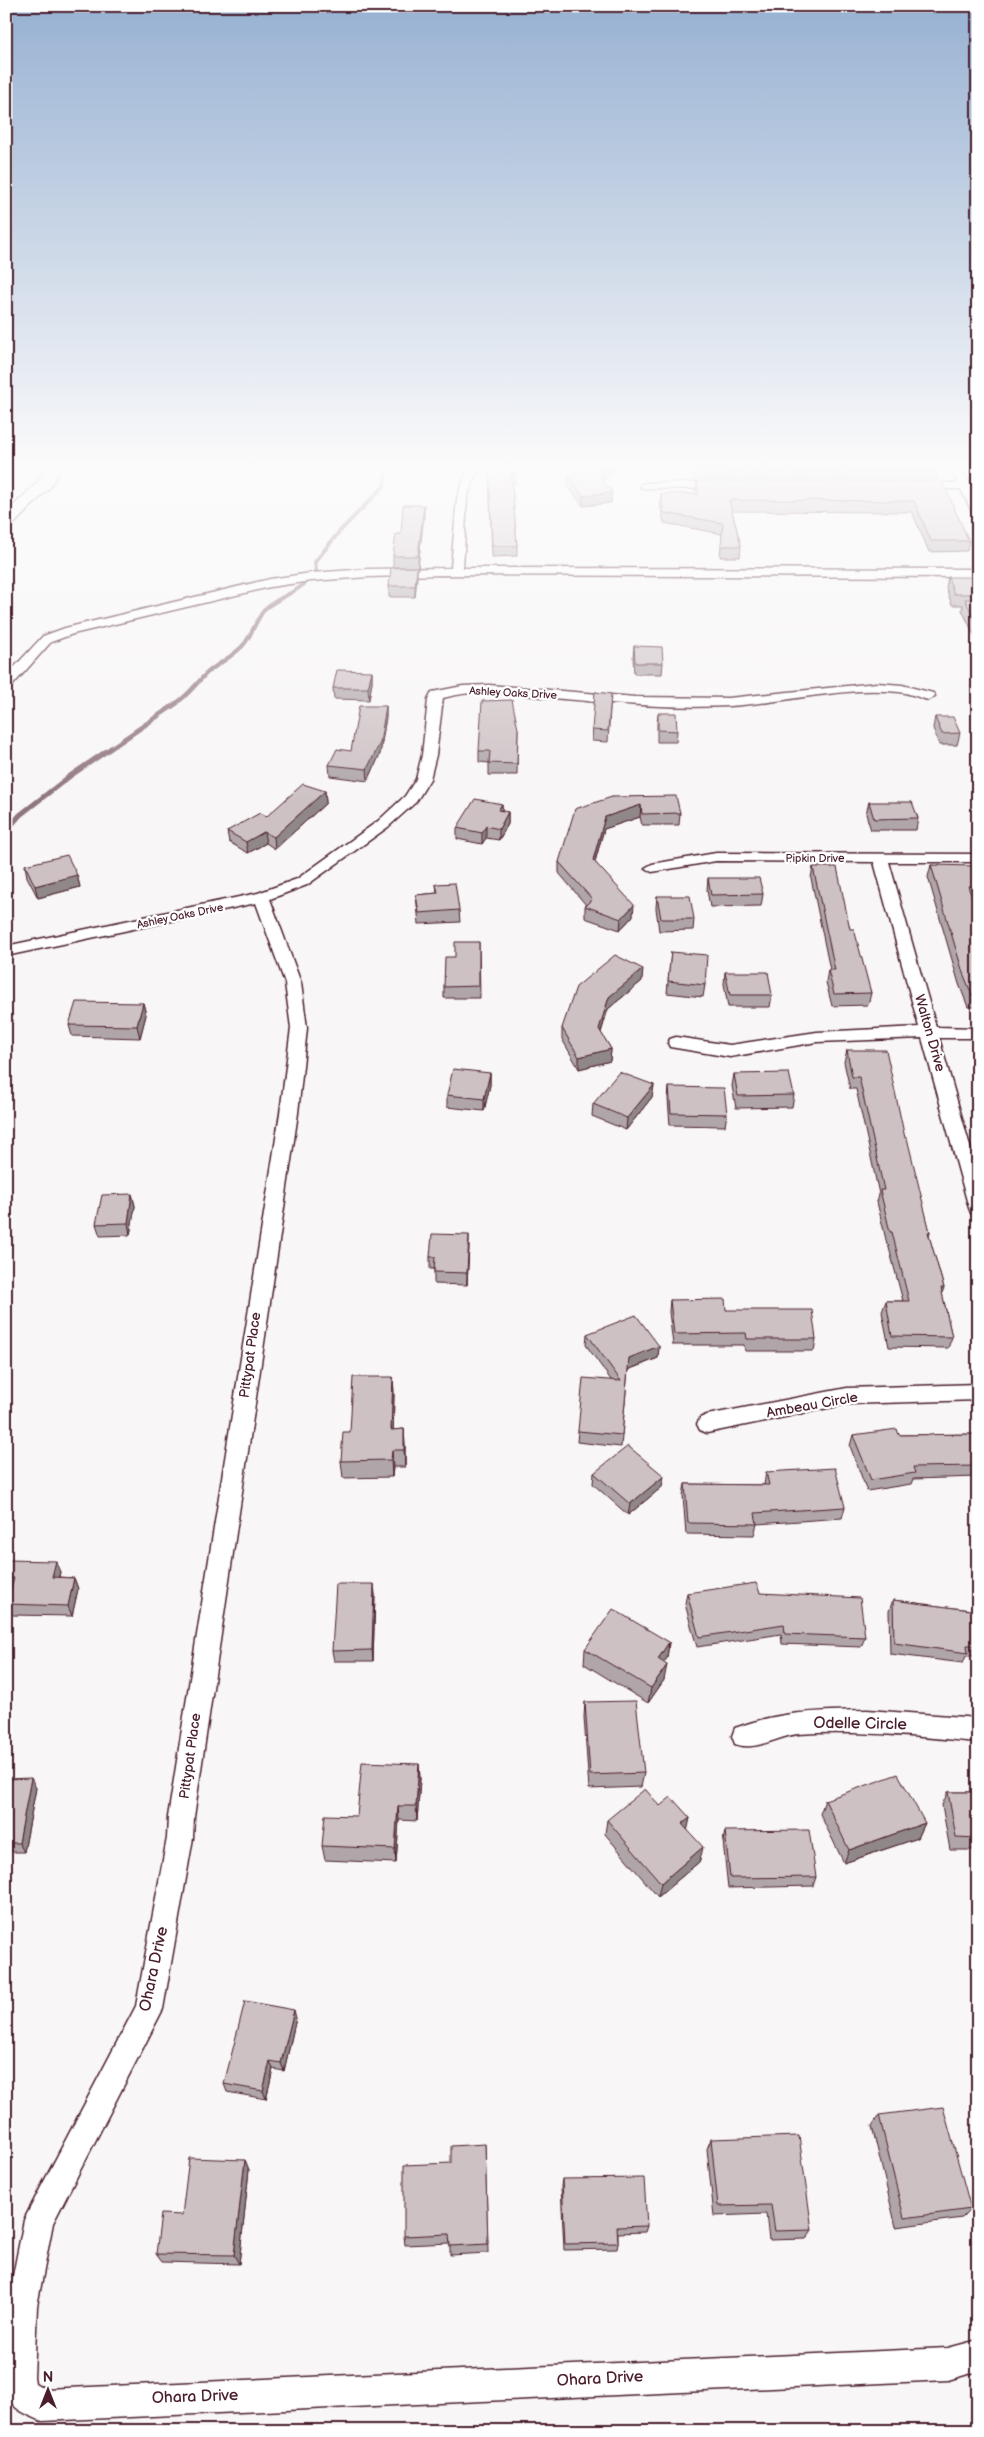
<svg xmlns="http://www.w3.org/2000/svg" width="984" height="2437" font-family="'Balsamiq Sans',sans-serif">
<style>
.lines{fill:none;stroke-linecap:round;stroke-linejoin:round}
.stream-far1{stroke:#8f747b;stroke-width:4}
.stream{stroke:#8f747b;stroke-width:5}
.street-casing{stroke:#4a1f2b;stroke-width:3}
.secondary-casing{stroke:#4a1f2b;stroke-width:3}
.street{fill:#fff;fill-rule:evenodd}
.secondary{fill:#fff;fill-rule:evenodd}
.wall{fill:#b0a6a9;stroke:#4a1f2b}
.shaded-wall{fill:#908789;stroke:#4a1f2b}
.building{fill:#cdc1c4;stroke:#4a1f2b}
.labels{text-anchor:middle;dominant-baseline:central;stroke-width:4.5;stroke-linejoin:round;paint-order:stroke}
.far-street-label{font-size:11px;fill:#4a1f2b;stroke:#fff}
.street-label{font-size:14px;fill:#4a1f2b;stroke:#fff}
.near-street-label{font-size:16px;fill:#4a1f2b;stroke:#fff}
</style>
<rect width="100%" height="100%" fill="#f8f6f7"/>
<filter id="ink" filterUnits="userSpaceOnUse"><feTurbulence type="fractalNoise" baseFrequency=".02" numOctaves="2"/><feDisplacementMap in="SourceGraphic" scale="10" xChannelSelector="R" yChannelSelector="G"/><feConvolveMatrix kernelMatrix="1 2 1 2 8 2 1 2 1" color-interpolation-filters="sRGB"/></filter>
<g filter="url(#ink)">
<g class="lines">
<path class="stream-far1" d="M175 704C189 695 197 682 208 672 220 662 236 655 245 643 252 634 259 613 267 607 286 593 301 592 316 571L315 562 339 532 384 486 386 471 393 463"/>
<path class="stream" d="M6 831 20 815 70 776 177 703"/>
<g class="street-casing">
<path id="street" d="M470 463H480L467 498 463 568 978 569V577L438 575 368 577 311 581 270 587 73 634 51 642 11 687 6 688V676L43 636 65 628 270 579 311 573 368 569 451 568 457 498Z
M949 463H959L969 483H978V489H972L978 500V515L972 512 961 489H919L914 486 919 483H958Z
M645 483H722L727 486 722 489 641 488V484Z
M877 683 902 685 933 693 935 696 928 700C918 697 909 693 899 692 842 686 785 703 729 706 670 709 610 703 552 698 516 694 478 688 443 698L436 755 430 779 416 802 388 827 307 885 270 899 301 983 307 1028 298 1113 194 1817 193 1838 163 2009 53 2223 37 2306 34 2377 35 2383 45 2389 948 2348 978 2340V2371L948 2380 42 2421C28 2415 12 2409 6 2395L7 2306 24 2220 29 2210 136 2006 167 1838 168 1817 280 1113 291 1028 285 983 256 903 6 956V946L258 893 297 879 378 821 405 796 416 779 422 755 428 700 432 692 463 686 489 685 635 697 728 698Z
M716 853 978 854V862H889L936 1027 978 1028V1038H939L978 1174V1215L971 1213 969 1208 922 1038 817 1042 730 1057 670 1047 668 1043 670 1039 676 1037 730 1045 817 1032 919 1027 874 862 716 861 652 872 645 868 652 864Z
M978 1384V1400L847 1404 707 1433 700 1430 697 1424 700 1418 707 1415 847 1388Z
M867 1710 978 1718V1742C918 1737 858 1730 798 1734 778 1736 755 1752 735 1744L732 1736 735 1728C779 1711 821 1711 867 1710Z"/>
</g>
<g class="secondary-casing">
<path id="secondary" d="M48 463H64L50 487 12 526 6 528V513L38 482Z"/>
</g>
<use href="#street" class="street"/>
<use href="#secondary" class="secondary"/>
</g>
<path class="wall" d="M411 463H432L430 467 411 465Z
M516 463 515 484H512L517 546V556L492 557 489 474Z
M652 463H681L680 468H653Z
M692 463H935L938 471 936 481 969 541 967 551 929 552 912 512 732 511 741 546 740 557H720L722 534 664 523 660 504 661 494H696L697 481H694Z
M617 467 602 480 612 492 611 503 583 506 568 487 569 476Z
M424 505V515L418 567H393V556L401 534Z
M417 567V577L415 597H389V586Z
M948 577 977 594 976 599H978V643L962 610 963 605H952L946 588Z
M634 646 663 663 662 674H634L633 657Z
M372 671V682L369 700 334 699 333 688Z
M595 692 611 694 608 742 592 741Z
M386 706V717L380 754 368 781 330 776 329 765 351 751Z
M658 713 677 731 676 742H657V724Z
M935 717 960 733 957 745H939L933 728Z
M518 729 517 775H489V763L479 762V751Z
M325 791 326 803 275 849 266 843 248 853 229 842 227 831 266 817Z
M612 797 680 813 679 825H642L640 817 604 829 595 862 633 916 620 930 585 918V906L586 905 559 873V862Z
M869 802 918 818 916 830H871L866 814Z
M502 804V811L508 812V824L499 840 486 838 482 844 457 839V828Z
M25 865 77 875 80 887 38 898 27 877Z
M931 865 978 872V898H972L978 916V1007H968L959 984 928 877Z
M813 867 850 929 871 993 868 1005 832 1006 826 982 828 970H830L811 878Z
M708 878 763 894 761 906 710 907 707 890Z
M436 884 459 910 460 922 419 924 416 895 437 893Z
M657 896 694 919 693 930 659 931 656 908Z
M479 942 480 998H444V987L455 957Z
M671 952 705 985 703 997 667 993Z
M725 972 772 995 770 1007H728L724 984Z
M642 981 608 1009 601 1033 611 1049 610 1061 579 1069 562 1039V1028Z
M143 1003 146 1015 140 1038 72 1036 69 1025Z
M847 1050 905 1138 930 1232 929 1236 944 1288 942 1293 952 1337 948 1348 889 1347 882 1312 886 1301H903L888 1244H887L877 1202 879 1194 856 1089H850L844 1062Z
M490 1073V1085L484 1111 447 1107V1095Z
M734 1074 794 1095 792 1107 736 1108 732 1086Z
M654 1085 652 1097 626 1130 592 1116 593 1104Z
M669 1087 727 1114 725 1126 670 1125 668 1099Z
M132 1194 135 1206 130 1235 100 1236 96 1224Z
M469 1246 467 1285 434 1284V1269H430V1257Z
M670 1300 726 1310 816 1339 814 1351H745L744 1345H673L669 1312Z
M587 1334 659 1346 658 1358 628 1370 621 1447 577 1442 578 1431 611 1380 586 1345Z
M393 1377 394 1394 393 1430 404 1429 405 1446V1467H393L392 1477 343 1478 341 1461 350 1432Z
M978 1434V1477L913 1479 911 1484 867 1491 850 1446 853 1435H899Z
M766 1472 845 1507 842 1518 757 1524 754 1535 686 1534 683 1495 685 1484 764 1485Z
M594 1473 662 1487 628 1515 593 1484Z
M6 1560 60 1572 59 1577 74 1578 78 1589 72 1616 12 1615 7 1604 11 1589H6Z
M978 1591V1656H966L963 1663 890 1654 889 1611 893 1600 977 1611 974 1599Z
M687 1593H760L865 1637 861 1647 782 1644 781 1634 697 1647 685 1604Z
M375 1594 373 1661H334L332 1651Z
M669 1642 667 1658 663 1663 664 1680 648 1703 584 1664 585 1649Z
M585 1702 644 1773 641 1787 589 1789 584 1717Z
M419 1764 420 1779 417 1821 399 1820 396 1863 325 1860 322 1846 357 1816Z
M6 1779 36 1788 24 1852H6Z
M948 1792H978V1850H950L942 1805Z
M825 1800 925 1823 918 1838 844 1863 820 1814Z
M660 1806 690 1818 687 1829 700 1861 658 1897 605 1834 607 1820Z
M725 1831 816 1877 813 1886 728 1888 723 1841Z
M296 2018 284 2071 273 2069 266 2099 227 2092 224 2084Z
M879 2115 971 2209 962 2218 896 2227 872 2126Z
M711 2139 812 2230 806 2239 769 2240 766 2214 714 2216 707 2149Z
M485 2144 488 2253 450 2255V2243L405 2245 404 2236Z
M245 2160 249 2170 239 2264 162 2262 156 2254 182 2215Z
M562 2179 647 2226 645 2232 618 2233V2243L617 2249 564 2250 561 2186Z"/>
<path class="shaded-wall" d="M611 463H636L617 467 598 484V474Z
M612 492 611 503 583 506V496Z
M424 505V515L418 567V556Z
M417 567V577L415 597V586Z
M372 671V682L369 700 368 688Z
M386 706V717L380 754 368 781 367 769Z
M325 791 326 803 275 849 274 837Z
M502 804V815L498 810Z
M641 805 640 817 604 829 592 871 593 860 605 817Z
M508 812V824L499 840V829Z
M486 826V838L482 844V833Z
M264 832 266 843 248 853 246 842Z
M77 875 80 887 38 898 35 886Z
M634 905 633 916 620 930 621 919Z
M643 969 642 981 608 1009 598 1041 599 1029 609 997Z
M143 1003 146 1015 140 1038 137 1026Z
M611 1049 610 1061 579 1069V1057Z
M490 1073V1085L484 1111V1099Z
M654 1085 652 1097 626 1130 627 1118Z
M132 1194 135 1206 130 1235 128 1223Z
M469 1235V1246L467 1285V1273Z
M659 1346 658 1358 627 1370 629 1358Z
M393 1377 394 1394 393 1446 391 1430Z
M404 1429 405 1446V1467L404 1450Z
M392 1450 393 1467 392 1477 391 1460Z
M664 1476 662 1487 628 1515 630 1504Z
M56 1561 60 1572 56 1588 52 1577Z
M74 1578 78 1589 72 1616 68 1606Z
M374 1584 375 1594 373 1661 372 1650Z
M669 1642 667 1658 655 1675 658 1659Z
M667 1665 664 1680 648 1703 651 1688Z
M419 1764 420 1779 417 1821 416 1806Z
M31 1778 36 1788 24 1852 19 1843Z
M398 1806 399 1820 396 1863 395 1849Z
M690 1818 687 1832 682 1824Z
M925 1823 918 1838 844 1863 849 1850Z
M703 1847 700 1861 658 1897 661 1883Z
M294 2010 296 2018 284 2071 281 2063Z
M270 2061 273 2069 266 2099 263 2091Z
M245 2160 249 2170 239 2264 234 2255Z"/>
<path class="building" d="M489 463H515V474H511L517 546H492Z
M584 463H611L598 474 612 492 583 496 569 476Z
M694 463H935L938 471H695Z
M697 481H942L969 541H931L914 501 729 500 741 546H721L723 523 664 513 661 494H699Z
M403 505H424L418 556H393L396 534H401Z
M417 567 415 586H389L391 568Z
M948 577H970L977 594H954Z
M965 599H978V627Z
M634 646 662 647 663 663H635Z
M337 670 372 671 368 688H333Z
M595 692 611 694 608 731 592 730Z
M512 700 518 729 517 764 489 763 490 751H479L482 701Z
M359 706H386L380 743 367 769 329 765 337 749 351 751Z
M658 713H676L677 731 658 730Z
M935 717H953L960 733 942 734Z
M303 784 325 791 274 837 264 832 246 842 227 831 260 813 266 817Z
M676 796 680 813 642 814 641 805 605 817 593 860 634 905 621 919 585 906 592 899 559 862 575 809 612 797Z
M475 799 502 804 498 810 508 812 499 829 486 826 482 833 457 828Z
M869 802H912L918 818 874 819Z
M67 855 77 875 35 886 25 865Z
M931 865 976 866 978 872V886H968L978 916V922H976L978 926V995H972L963 973Z
M813 867H837L850 929H854L871 993 834 994 828 970H835Z
M708 878H759L763 894 711 895Z
M455 883 459 910 419 913 416 895 438 893 436 884Z
M657 896H690L694 919H661Z
M455 942H479V986L444 987 445 957H455Z
M671 952 707 955 705 985 668 981Z
M615 955 643 969 609 997 599 1029 611 1049 579 1057 562 1028 576 987Z
M725 972H768L772 995H730Z
M76 1002 143 1003 137 1026 69 1025Z
M847 1050H886L905 1138H907L930 1232H928L944 1288H941L952 1337 892 1336 886 1301H909L892 1232H890L880 1190H884L859 1077H852Z
M453 1069 490 1073 484 1099 447 1095Z
M619 1072 654 1085 627 1118 593 1104Z
M789 1073 794 1095 738 1096 734 1074Z
M669 1087 724 1088 727 1114 671 1113Z
M132 1194 128 1223 96 1224 102 1195Z
M432 1234 469 1235 467 1273 434 1272 435 1257H430Z
M725 1299 726 1310H812L816 1339H747L746 1333 674 1334 670 1300Z
M636 1315 659 1346 629 1358 622 1435 578 1431 583 1378 621 1381 587 1334Z
M353 1377H393L391 1430 404 1429V1450H392L391 1460 341 1461 343 1432H350Z
M897 1429 899 1435 978 1434V1466L913 1467 915 1473 871 1480 853 1435Z
M628 1446 664 1476 630 1504 594 1473Z
M835 1468 845 1507 755 1513 757 1524 688 1523 685 1484 769 1485 766 1472Z
M6 1560 56 1561 52 1577 74 1578 68 1606 7 1604 14 1578H6Z
M756 1583 760 1593 860 1598 865 1637 785 1634 784 1624 699 1637 687 1593Z
M336 1584H374L372 1650 332 1651Z
M893 1600 978 1611V1645H967L968 1653 894 1643Z
M613 1609 669 1642 658 1659 667 1665 651 1688 585 1649Z
M636 1701 644 1773 590 1775 585 1702Z
M362 1762 419 1764 416 1806H398L395 1849 322 1846 325 1815 357 1816Z
M898 1774 925 1823 849 1850 825 1800Z
M31 1778 19 1843H6V1779Z
M645 1789 660 1806 671 1797 690 1818 682 1824 703 1847 661 1883 607 1820Z
M948 1792H978V1838L956 1837Z
M809 1830 816 1877 730 1878 725 1831Z
M245 2001 294 2010 281 2063 270 2061 263 2091 224 2084Z
M943 2107 971 2209 904 2218 879 2115Z
M799 2136 812 2230 775 2231 771 2205 718 2206 711 2139Z
M485 2144 488 2244 450 2246 449 2234 404 2236V2165L451 2163V2146Z
M189 2158 245 2160 234 2255 156 2254 161 2214 182 2215Z
M644 2178 647 2226 617 2227 618 2243 565 2244 562 2179Z"/>
</g>
<linearGradient id="sky" x2="0" y2="1"><stop stop-color="#97b1d2"/><stop offset="0.58" stop-color="#fcfbfb"/><stop offset="1" stop-color="#fcfbfb" stop-opacity="0"/></linearGradient>
<rect width="984" height="804" fill="url(#sky)"/>
<g class="labels">
<g class="far-street-label">
<text transform="translate(513 693) rotate(3)">Ashley Oaks Drive</text>
<text x="815" y="858">Pipkin Drive</text>
<text transform="translate(180 916) rotate(-12)">Ashley Oaks Drive</text>
</g>
<g class="street-label">
<text transform="translate(930 1033) rotate(74)">Walton Drive</text>
<text transform="translate(250 1355) rotate(-82)">Pittypat Place</text>
<text transform="translate(812 1405) rotate(-10)">Ambeau Circle</text>
<text transform="translate(190 1756) rotate(-82)">Pittypat Place</text>
</g>
<g class="near-street-label">
<text transform="translate(860 1724) rotate(1)">Odelle Circle</text>
<text transform="translate(154 1969) rotate(-78)">Ohara Drive</text>
<text transform="translate(600 2379) rotate(-3)">Ohara Drive</text>
<text transform="translate(195 2397) rotate(-2)">Ohara Drive</text>
</g>
</g>
<rect width="984" height="2437" fill="none" stroke="#fff" stroke-width="25"/>
<rect x="12" y="12" width="959" height="2412" fill="none" stroke="#4a1f2b" stroke-width="2" filter="url(#ink)"/>
<g transform="translate(48 2390)" stroke="#ffffff" stroke-width="4" paint-order="stroke">
<path d="M0-4L9 19L0 12L-9 19Z" fill="#4a1f2b"/>
<text y="-8" font-size="14" font-weight="bold" text-anchor="middle" fill="#4a1f2b">N</text>
</g>
</svg>
